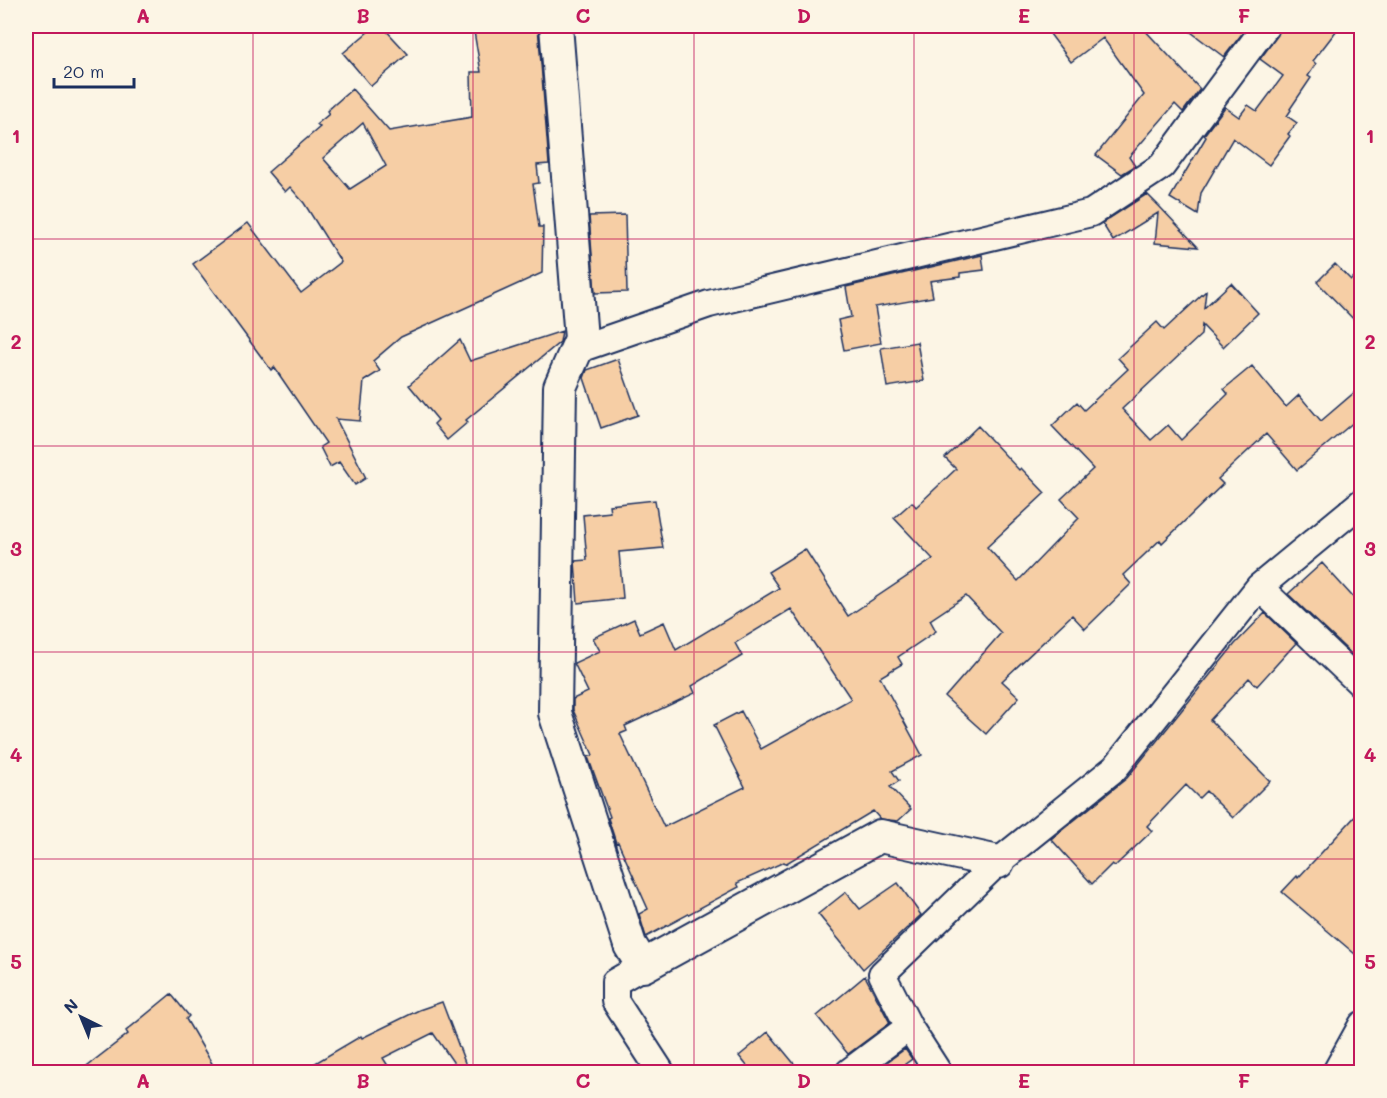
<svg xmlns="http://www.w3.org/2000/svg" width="1387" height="1098" font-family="Mali,sans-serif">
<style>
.building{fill:#f6cea5;stroke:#1b2f5e;stroke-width:1.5;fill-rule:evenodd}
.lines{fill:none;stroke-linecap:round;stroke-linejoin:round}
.minor-casing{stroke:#1b2f5e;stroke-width:30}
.tertiary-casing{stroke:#1b2f5e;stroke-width:36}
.minor{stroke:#fcf5e5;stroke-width:26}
.tertiary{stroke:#fcf5e5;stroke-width:32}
.grid{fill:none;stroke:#c2185b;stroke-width:1.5;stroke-opacity:0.55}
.neatline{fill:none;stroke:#c2185b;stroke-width:2}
.grid-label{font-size:20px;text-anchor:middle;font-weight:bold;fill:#c2185b}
</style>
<rect width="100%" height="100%" fill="#fcf5e5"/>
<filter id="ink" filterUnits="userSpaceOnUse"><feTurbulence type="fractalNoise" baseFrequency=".0167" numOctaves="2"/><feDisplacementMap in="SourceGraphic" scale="12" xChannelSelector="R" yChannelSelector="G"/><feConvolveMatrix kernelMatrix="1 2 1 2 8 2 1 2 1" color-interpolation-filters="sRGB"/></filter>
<g filter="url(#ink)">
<path class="building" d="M375 26H382L408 54 371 86 343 53Z
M473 26H538L549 164 537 165 539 183 533 184 539 227H543L542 273 401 337 373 361 380 371 364 381 360 421 336 419 366 478 355 485 339 462 330 467 320 447 326 443 274 367 271 370 193 264 248 223 301 293 341 262 304 203 290 187 285 192 268 172 320 127 317 124 329 114 327 111 352 89 389 131 472 117 471 72H481ZM363 123 386 166 350 189 323 158Z
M1044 26H1141L1200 89 1183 112 1175 104 1129 157 1135 166 1122 174 1096 155 1144 95 1103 38 1071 62Z
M1183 26H1248L1224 57Z
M1281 26H1340L1313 61 1316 64 1308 76 1311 78 1290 109 1291 110 1287 116 1297 123 1288 134 1290 136 1269 165 1233 138 1201 193 1198 215 1170 198 1206 137 1204 135 1225 107 1239 117 1248 105 1257 111 1283 76 1260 59 1278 35Z
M1147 194 1159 206 1198 247 1155 243 1158 213 1113 241 1102 223Z
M625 215 627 292 595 293 589 216Z
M982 255 984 270 960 273V277L930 281 933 297 875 307 881 343 844 350 838 320 851 317 846 287Z
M1335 264 1351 280 1362 269V328L1317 282Z
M1231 283 1258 313 1223 347 1202 325 1201 335 1122 409 1151 440 1168 425 1181 440 1228 394 1224 389 1252 366 1286 407 1299 395 1321 421 1362 386V415L1297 470 1266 434 1218 479 1223 484 1162 543 1160 540 1123 575 1131 584 1085 629 1072 615 1002 681 1019 697 986 734 945 697 1001 633 966 596 930 620 936 631 898 657 902 664 880 677 922 755 892 771 899 781 890 787 911 809 898 821 880 819 873 811 785 864 784 862 737 883 739 887 646 937 639 914 648 909 618 842 616 843 608 818 610 817 588 757 593 755 573 710V699L588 692 574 663 600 651 593 638 634 619 640 633 664 622 676 650 779 588 768 572 805 549 848 616 933 559 894 518 912 502 916 507 956 469 945 458 978 426 1019 470 1021 468 1045 493 987 547 1018 581 1079 518 1061 499 1093 469 1052 426 1077 402 1084 410 1128 369 1118 358 1157 322 1164 330 1206 291 1204 308ZM791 609 851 699 761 749 741 711 714 725 745 787 664 827 620 734 627 731 625 726 695 693 692 686 742 656 735 643Z
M562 331 560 342 466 420 468 422 447 440 434 424 438 420 409 385 460 340 470 361Z
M917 342 924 381 887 387 881 348Z
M618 359 638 415 601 428 584 378 587 370Z
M655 500 663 548 619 552 623 598 578 603 575 561 587 560 583 515 610 512 609 505Z
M1322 563 1362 607V664L1288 594Z
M1265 613 1296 643 1257 686 1249 678 1210 720 1270 781 1233 818 1206 791 1199 798 1186 785 1147 826 1152 831 1115 866 1112 864 1092 884 1051 839 1127 778 1235 644Z
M1362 809V960L1282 892 1297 876 1298 878Z
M898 883 921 915 863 969 818 914 846 892 860 909Z
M865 976 890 1023 848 1054 817 1016Z
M171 994 189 1016 186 1019 217 1072H79L128 1034 126 1031Z
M442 1002 467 1068 460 1072 433 1033 383 1058 392 1072H300L361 1036 362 1038 419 1010Z
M768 1032 801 1072H752L739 1056Z
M905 1049 912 1059 894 1072H873Z"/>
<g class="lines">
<g class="minor-casing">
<path id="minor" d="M576 350 709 304 1091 213 1162 166 1266 26
M1259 587 1362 685
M643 966 615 982V1001L661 1072
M849 1072 909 1027
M938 1072 909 1027 882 974 998 862 1115 768 1259 587 1362 502
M1336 1072 1362 1025"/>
</g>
<g class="tertiary-casing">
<path id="tertiary" d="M556 26 581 339 560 387 555 713 630 945 643 966 880 836 998 862"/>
</g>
<use href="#minor" class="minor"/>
<use href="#tertiary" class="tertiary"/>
</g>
</g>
<path class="grid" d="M253 26V1072M473 26V1072M694 26V1072M914 26V1072M1134 26V1072M26 239H1362M26 446H1362M26 652H1362M26 859H1362"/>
<rect width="1387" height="1098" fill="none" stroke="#fcf5e5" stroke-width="66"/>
<g transform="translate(81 1017) rotate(317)" stroke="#fcf5e5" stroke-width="4.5" paint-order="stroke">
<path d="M0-4.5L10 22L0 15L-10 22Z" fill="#1b2f5e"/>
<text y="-9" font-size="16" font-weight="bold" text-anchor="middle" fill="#1b2f5e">N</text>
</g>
<path d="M54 78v9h80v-9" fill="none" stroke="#1b2f5e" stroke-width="3"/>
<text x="63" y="78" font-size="18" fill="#1b2f5e" stroke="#fcf5e5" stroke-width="4.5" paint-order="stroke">20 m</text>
<rect x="33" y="33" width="1321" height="1032" class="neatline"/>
<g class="grid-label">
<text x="143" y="23">A</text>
<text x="363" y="23">B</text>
<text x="583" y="23">C</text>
<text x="804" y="23">D</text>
<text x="1024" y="23">E</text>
<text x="1244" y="23">F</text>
<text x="16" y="143">1</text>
<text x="1370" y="143">1</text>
<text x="16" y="349">2</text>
<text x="1370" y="349">2</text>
<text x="16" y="556">3</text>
<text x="1370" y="556">3</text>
<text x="16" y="762">4</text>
<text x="1370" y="762">4</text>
<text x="16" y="969">5</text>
<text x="1370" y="969">5</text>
<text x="143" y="1088">A</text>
<text x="363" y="1088">B</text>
<text x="583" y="1088">C</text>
<text x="804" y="1088">D</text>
<text x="1024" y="1088">E</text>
<text x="1244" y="1088">F</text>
</g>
</svg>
